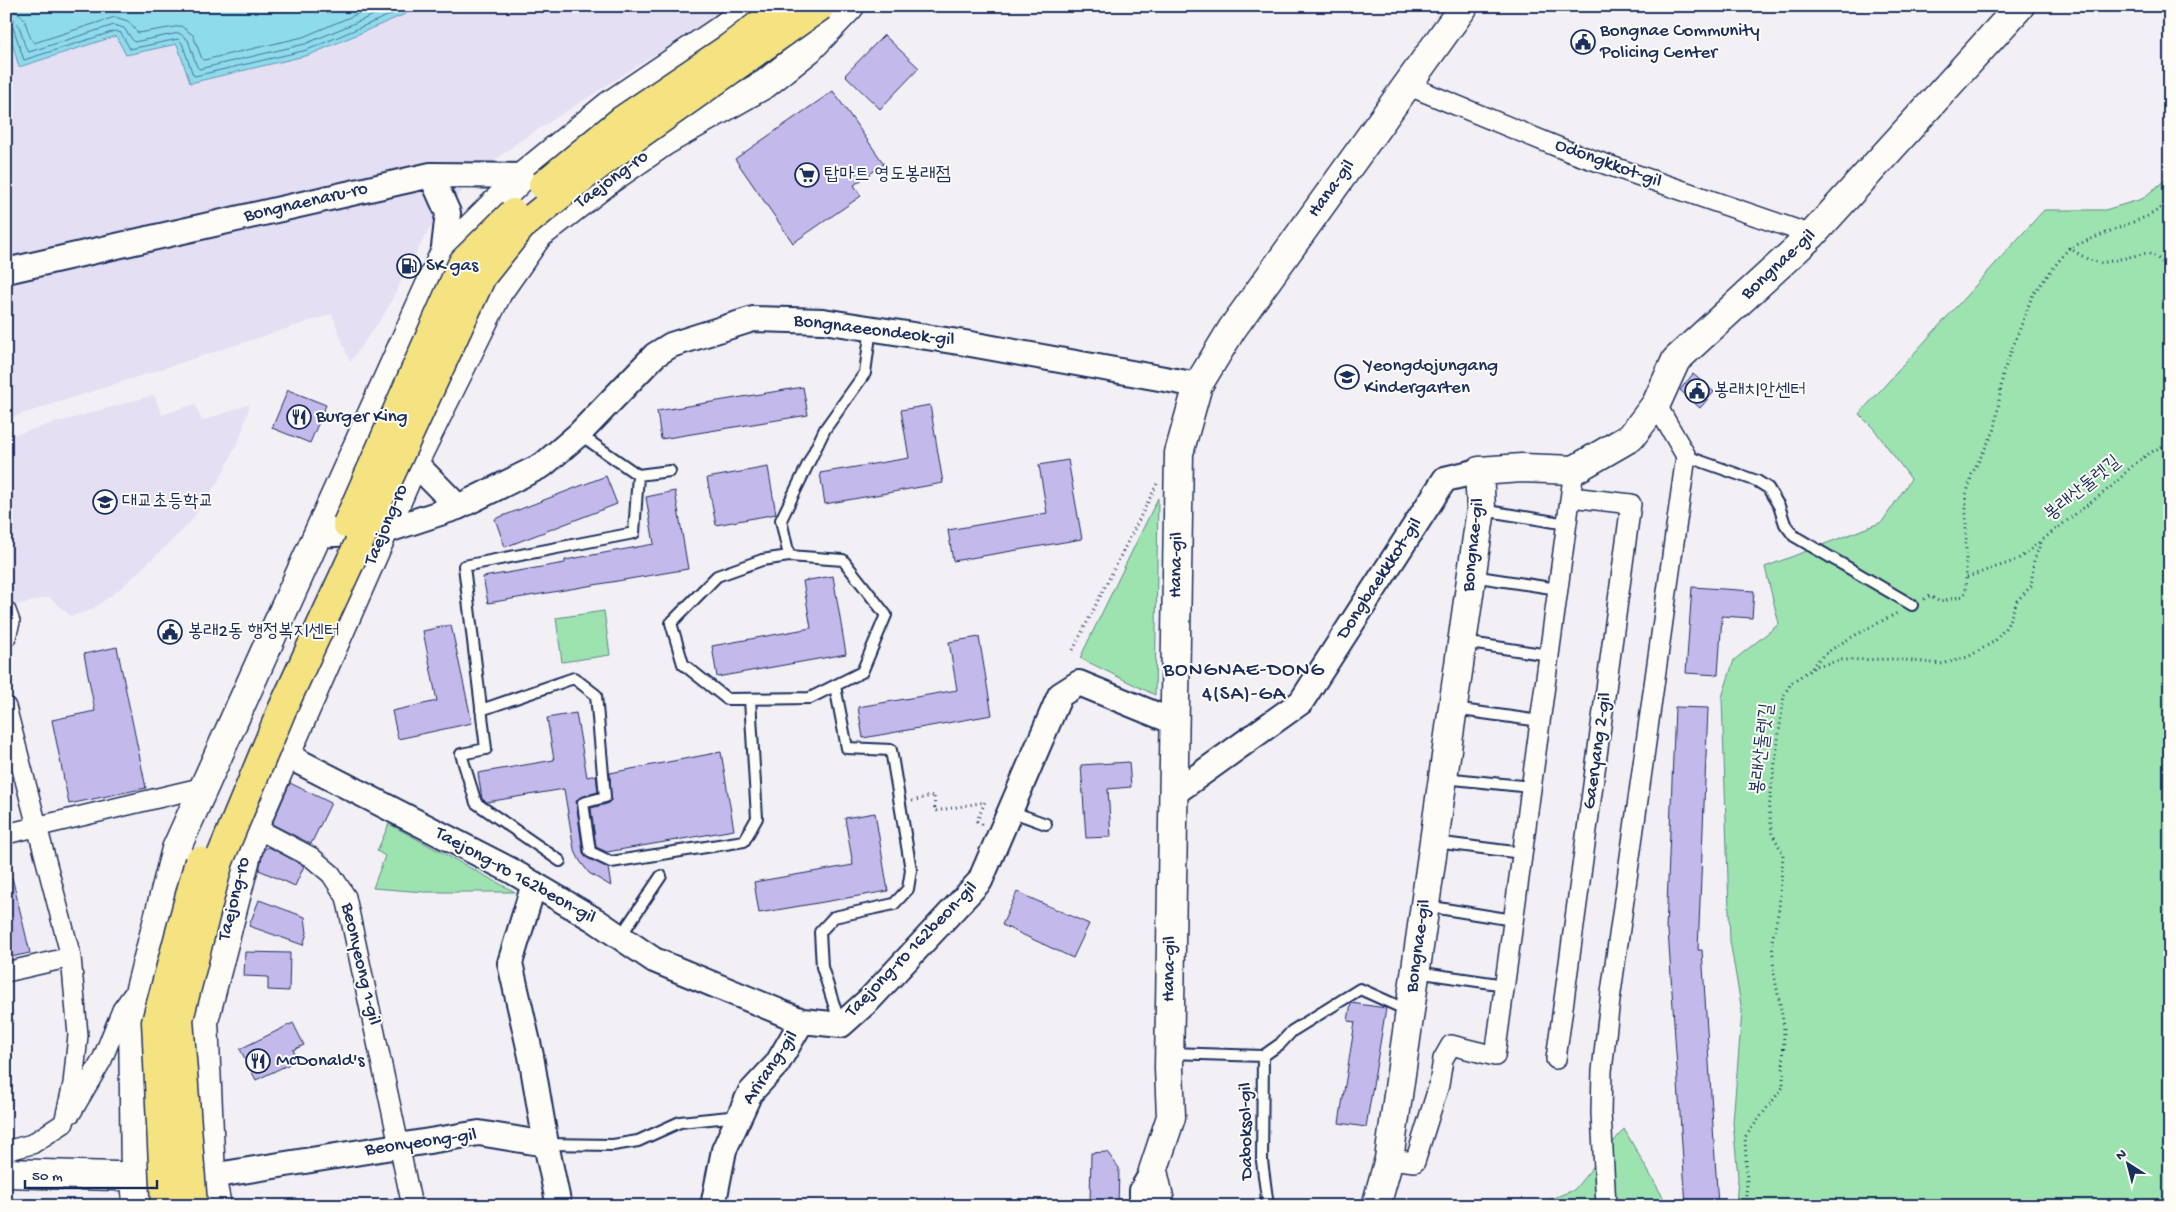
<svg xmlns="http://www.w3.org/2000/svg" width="2176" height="1212" font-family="'Gochi Hand','Poor Story',sans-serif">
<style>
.built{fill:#e4dff2}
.green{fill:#9de3b0;stroke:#5c8987}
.water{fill:#8edbec;stroke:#6096b3}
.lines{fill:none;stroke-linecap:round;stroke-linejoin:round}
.shore{stroke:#497497;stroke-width:1}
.building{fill:#c4b9eb;stroke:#1b2f5e}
.service-casing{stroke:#1b2f5e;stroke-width:14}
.minor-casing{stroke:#1b2f5e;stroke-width:22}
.tertiary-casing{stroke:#1b2f5e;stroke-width:28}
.secondary-casing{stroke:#1b2f5e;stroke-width:31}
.path{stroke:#1b2f5e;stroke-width:3;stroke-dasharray:1 4;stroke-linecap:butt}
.service{stroke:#fdfcf7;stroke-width:10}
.minor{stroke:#fdfcf7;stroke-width:19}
.tertiary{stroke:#fdfcf7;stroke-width:24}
.secondary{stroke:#fdfcf7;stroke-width:28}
.trunk-bridge-casing{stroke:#1b2f5e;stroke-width:31;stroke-linecap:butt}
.trunk-bridge{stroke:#f5e382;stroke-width:28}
.labels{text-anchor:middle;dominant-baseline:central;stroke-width:4;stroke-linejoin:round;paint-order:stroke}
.poi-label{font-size:19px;fill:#1b2f5e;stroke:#fdfcf7;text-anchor:start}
.street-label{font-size:19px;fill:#1b2f5e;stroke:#fdfcf7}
.quarter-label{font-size:21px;letter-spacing:1px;fill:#1b2f5e;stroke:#fdfcf7}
</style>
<rect width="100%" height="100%" fill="#f2eff5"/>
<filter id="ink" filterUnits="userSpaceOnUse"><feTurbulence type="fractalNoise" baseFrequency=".02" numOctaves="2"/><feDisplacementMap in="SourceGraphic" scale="10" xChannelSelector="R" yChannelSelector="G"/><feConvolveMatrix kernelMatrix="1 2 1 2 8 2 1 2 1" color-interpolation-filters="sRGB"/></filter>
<g filter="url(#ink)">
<path class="built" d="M424 6H731L518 142 475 176 428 230 383 316 350 362 332 314 6 419V21L20 67 117 36 127 55 177 44 191 83 309 55Z
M154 395 162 415 195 404 202 421 250 404 240 438 219 480 188 525 121 588 91 610 71 616 49 597 16 605 6 595V437Z"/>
<path class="green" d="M2170 176V1206H1736L1738 1177 1733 1122 1742 1011 1730 941 1722 697 1734 660 1779 624 1765 567 1882 522 1911 479 1874 429 1859 414 2044 210H2105L2142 199Z
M1158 498 1155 695 1080 658Z
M604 611 610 655 562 662 556 618Z
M389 824 515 892H424L373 888 385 856 377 851Z
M1624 1129 1668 1206H1533L1574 1190Z"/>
<path class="water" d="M6 6H424L309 55 190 83 177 44 126 55 116 36 19 67 6 21Z"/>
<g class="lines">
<path class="shore" d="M6 10C31 11 23 30 34 43L115 17 128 21 138 33 181 26 193 35 202 59 204 60 303 37 376 6
M6 17C25 19 19 42 29 52L114 25 124 28 134 42 179 33 188 40 197 67 199 69 305 44 395 6
M6 24 13 27 24 60 115 31 121 33 130 49 178 39 182 43 193 75 195 76 307 50 411 6"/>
</g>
<path class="building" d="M884 35 919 68 880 109 845 75Z
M833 91 884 164 854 185 861 196 793 243 735 159Z
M1693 374 1714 392 1700 408 1680 390Z
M803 387 808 415 661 439 657 411Z
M288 390 326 405 310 443 272 428Z
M930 405 943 483 825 504 820 473 909 458 901 410Z
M1068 460 1082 539 953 561 948 530 1047 513 1039 465Z
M768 467 776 514 716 525 707 478Z
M606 476 617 504 505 547 495 519Z
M675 491 688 569 488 603 483 577 565 563V560L654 544 646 497Z
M833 576 846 654 717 677 712 646 811 628 803 581Z
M1692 587 1754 591 1752 618 1722 616 1718 675 1686 673Z
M451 625 472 723 398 739 392 711 437 701 423 631Z
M979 637 992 715 863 738 858 707 957 690 949 642Z
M117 647 146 788 69 804 52 720 95 711 84 654Z
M1675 707 1708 708 1698 950H1702L1718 1206H1686L1668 930H1666Z
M576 713 587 777 596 775 598 792 581 797 576 801 583 853 587 858 608 868 611 886 589 873 580 861 574 849 564 789 487 802 482 799 478 773 554 760 547 718Z
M721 752 734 830 607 852 596 847 591 808 607 804 611 800 610 773Z
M1129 762 1131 787 1108 789 1111 837 1086 838 1081 765Z
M290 783 331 803 311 844 272 824Z
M875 813 888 891 759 913 754 882 853 865 845 818Z
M269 847 304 866 295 886 259 870 264 849Z
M12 877 30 953 6 958V878Z
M1017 892 1089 924 1073 958 1002 925Z
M259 900 305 917 307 933 303 945 249 926Z
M245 952 290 953 289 991 268 990V977L244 976Z
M1351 1003 1386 1008 1366 1127 1339 1123 1355 1022 1348 1021Z
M293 1023 304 1045 293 1050 298 1060 256 1080 240 1049Z
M1107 1152 1119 1168 1118 1206H1090L1091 1153Z"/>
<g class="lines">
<g class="service-casing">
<path id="service" d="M579 434 638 475 670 471
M1686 456 1757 481 1768 488 1779 506 1785 524 1794 536 1912 605
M1482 510 1567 524
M789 556 762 560 717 576 671 623 683 664 727 699 810 698 862 672 886 615 843 560 789 556 781 520 825 429 865 373 871 328
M1472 576 1558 589
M1463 642 1549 655
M835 686 847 748 891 750 911 870 908 889 894 904 834 917 820 932 822 967 840 1024
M1454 709 1540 721
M481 710 574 678 596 695 605 797 583 803 590 852 611 862 744 841 757 818 750 699
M1444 778 1531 787
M1010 811 1046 824
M1435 842 1522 853
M560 861 476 803 461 754 486 749 464 566 634 533 638 475
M1426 906 1513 920
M620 937 661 876
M1416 972 1505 985
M1170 1053 1263 1056 1280 1044 1292 1031 1360 989 1409 1011
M1263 1056 1262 1161 1268 1206
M546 1144 613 1145 638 1141 680 1122 739 1116"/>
</g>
<g class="minor-casing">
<path id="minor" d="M1407 85 1570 152 1812 235
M6 611 10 622 6 637
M6 707 71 957 78 1035 73 1084 64 1123 32 1144 6 1151
M254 827 311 857 331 874 346 897 412 1206
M6 834 204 787
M6 972 71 957
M1556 1059 1631 504 1571 497
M71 1113 102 1060 122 1010 132 996
M1389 1159 1415 1162 1439 1085 1443 1059 1451 1045 1495 1056 1574 470
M1606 1206 1601 1113 1602 1071 1610 1000 1686 456 1656 404"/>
</g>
<g class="tertiary-casing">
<path id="tertiary" d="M431 175 448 213 443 256
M6 271 431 175 536 176
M414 462 458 507
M318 535 385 531 458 507 543 465 579 434 655 355 671 345 753 319 823 321 965 343 1198 385
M286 755 510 870 595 920 654 960 802 1021 841 1025 869 1000 980 881 1060 695 1079 683 1174 722
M1173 794 1301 702 1445 479 1479 471
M534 884 510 963 531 1056 546 1144 559 1206
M211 1176 479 1133 546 1144
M713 1206 724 1150 750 1093 777 1064 802 1021
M1142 1206V1190L1153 1171"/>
</g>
<g class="secondary-casing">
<path id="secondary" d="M6 1173 152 1177
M137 1206 135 1177 133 1016 176 849 443 256 523 176 610 105 718 32 752 6
M217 1206 211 1176 204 1021 254 827 414 462 498 292 538 235 610 179 665 141 765 84 809 49 850 6
M1161 1206 1153 1171 1171 1117 1169 1068 1179 453 1198 385 1232 329 1464 6
M1376 1206 1389 1159 1481 509 1479 471 1522 468 1574 470 1631 437 1656 404 1676 360 1812 235 2020 6"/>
</g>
<path class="path" d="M2069 248 2089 260 2102 263 2147 253 2155 256 2170 269
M1967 577 2017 560 2041 541
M1924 599 1930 596 1940 602 1963 596 1966 592V496L1972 474 1995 429 2003 373 2033 294 2069 248 2148 216 2158 210 2170 197
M1073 650 1157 484
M1812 668C1822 649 1878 624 1899 612
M912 801 934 795 935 811 985 802 977 821 983 825
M1745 1206 1747 1184 1745 1137 1783 1087 1784 1025 1774 974 1772 941 1779 909 1783 854 1772 833 1769 808 1784 695 1791 683 1816 666 1842 660 1895 659 1941 664 1968 657 1995 641 2007 626 2017 601 2031 586 2034 560 2042 540 2116 483C2130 466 2149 451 2170 443"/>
<use href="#service" class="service"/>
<use href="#minor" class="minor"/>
<use href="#tertiary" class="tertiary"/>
<use href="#secondary" class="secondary"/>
<g class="trunk-bridge-casing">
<path id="trunk-bridge" d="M543 185 622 120 730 47 784 6
M347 524 463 262 513 213
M165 1206 156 1022 199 861
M193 1206 179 1019 219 861 281 712 482 276 521 227 574 184 637 136 821 6"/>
</g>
<use href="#trunk-bridge" class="trunk-bridge"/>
</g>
</g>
<defs>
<g id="civic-ring" transform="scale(1.25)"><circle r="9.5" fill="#fdfcf7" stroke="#1b2f5e" stroke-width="1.5"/><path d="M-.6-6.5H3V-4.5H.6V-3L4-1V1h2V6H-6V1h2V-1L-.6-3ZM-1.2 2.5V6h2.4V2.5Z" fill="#1b2f5e"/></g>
<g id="supermarket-ring" transform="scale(1.25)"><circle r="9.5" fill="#fdfcf7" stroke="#1b2f5e" stroke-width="1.5"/><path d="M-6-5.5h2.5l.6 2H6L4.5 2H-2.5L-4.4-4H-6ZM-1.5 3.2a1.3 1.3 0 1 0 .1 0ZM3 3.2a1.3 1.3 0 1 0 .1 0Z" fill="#1b2f5e"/></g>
<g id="fuel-ring" transform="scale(1.25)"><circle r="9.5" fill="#fdfcf7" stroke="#1b2f5e" stroke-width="1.5"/><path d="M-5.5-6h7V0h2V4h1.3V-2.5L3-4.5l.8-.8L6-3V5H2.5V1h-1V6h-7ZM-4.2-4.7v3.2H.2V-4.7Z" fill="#1b2f5e"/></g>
<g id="school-ring" transform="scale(1.25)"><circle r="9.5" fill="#fdfcf7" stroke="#1b2f5e" stroke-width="1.5"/><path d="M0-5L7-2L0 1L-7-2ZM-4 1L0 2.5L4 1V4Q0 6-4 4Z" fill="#1b2f5e"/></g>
<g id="restaurant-ring" transform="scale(1.25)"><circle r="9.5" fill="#fdfcf7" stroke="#1b2f5e" stroke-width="1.5"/><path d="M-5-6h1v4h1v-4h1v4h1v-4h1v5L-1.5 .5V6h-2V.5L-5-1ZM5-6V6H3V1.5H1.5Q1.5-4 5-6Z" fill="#1b2f5e"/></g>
</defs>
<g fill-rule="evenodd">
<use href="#civic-ring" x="1583" y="42"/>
<use href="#supermarket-ring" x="807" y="175"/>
<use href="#fuel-ring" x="409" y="266"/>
<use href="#school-ring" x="1347" y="377"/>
<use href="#civic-ring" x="1697" y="391"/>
<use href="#restaurant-ring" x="299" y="417"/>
<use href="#school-ring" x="105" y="502"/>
<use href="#civic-ring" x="170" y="632"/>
<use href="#restaurant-ring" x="258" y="1061"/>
</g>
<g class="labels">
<g class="poi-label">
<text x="1600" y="31">Bongnae Community<tspan x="1600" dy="22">Policing Center</tspan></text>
<text x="824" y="175">탑마트 영도봉래점</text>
<text x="426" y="266">SK gas</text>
<text x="1364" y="366">Yeongdojungang<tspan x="1364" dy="22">Kindergarten</tspan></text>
<text x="1714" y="391">봉래치안센터</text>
<text x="316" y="417">Burger King</text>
<text x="122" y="502">대교초등학교</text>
<text x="188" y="632">봉래2동 행정복지센터</text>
<text x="276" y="1061">McDonald's</text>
</g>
<g class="street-label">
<text transform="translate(1608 164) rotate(20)">Odongkkot-gil</text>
<text transform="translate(612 180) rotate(-36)">Taejong-ro</text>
<text transform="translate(1332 189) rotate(-54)">Hana-gil</text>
<text transform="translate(306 203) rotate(-13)">Bongnaenaru-ro</text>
<text transform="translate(1779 265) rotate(-43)">Bongnae-gil</text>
<text transform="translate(874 331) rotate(7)">Bongnaeeondeok-gil</text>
<text transform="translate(2083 489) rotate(-39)">봉래산둘렛길</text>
<text transform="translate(387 525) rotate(-67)">Taejong-ro</text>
<text transform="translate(1474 545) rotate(-84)">Bongnae-gil</text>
<text transform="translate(1177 565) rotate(-89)">Hana-gil</text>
<text transform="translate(1380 579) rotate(-57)">Dongbaekkkot-gil</text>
<text transform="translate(1763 749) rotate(-83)">봉래산둘렛길</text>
<text transform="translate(1598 751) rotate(-82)">Gaeryang 2-gil</text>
<text transform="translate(515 876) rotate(29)">Taejong-ro 162beon-gil</text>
<text transform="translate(235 899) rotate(-76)">Taejong-ro</text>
<text transform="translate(1419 946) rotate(-82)">Bongnae-gil</text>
<text transform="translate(912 950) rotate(-46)">Taejong-ro 162beon-gil</text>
<text transform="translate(360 964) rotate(77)">Beonyeong 1-gil</text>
<text transform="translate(1170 969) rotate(-89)">Hana-gil</text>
<text transform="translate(771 1068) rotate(-56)">Arirang-gil</text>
<text transform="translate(1247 1131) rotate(-91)">Daboksol-gil</text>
<text transform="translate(421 1143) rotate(-8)">Beonyeong-gil</text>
</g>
<g class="quarter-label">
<text x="1244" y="671">BONGNAE-DONG<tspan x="1244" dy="24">4(SA)-GA</tspan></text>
</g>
</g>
<rect width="2176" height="1212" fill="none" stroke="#fdfcf7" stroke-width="25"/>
<rect x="12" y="12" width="2151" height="1187" fill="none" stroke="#1b2f5e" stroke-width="2" filter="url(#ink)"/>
<g transform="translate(2128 1164) rotate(324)" stroke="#fdfcf7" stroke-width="4" paint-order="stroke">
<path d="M0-4L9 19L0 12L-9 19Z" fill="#1b2f5e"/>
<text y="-8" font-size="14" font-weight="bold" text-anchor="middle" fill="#1b2f5e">N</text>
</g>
<path d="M25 1180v8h132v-8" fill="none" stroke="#1b2f5e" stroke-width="2.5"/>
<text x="32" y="1180" font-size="15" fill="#1b2f5e" stroke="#fdfcf7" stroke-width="4" paint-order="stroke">50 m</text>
</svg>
